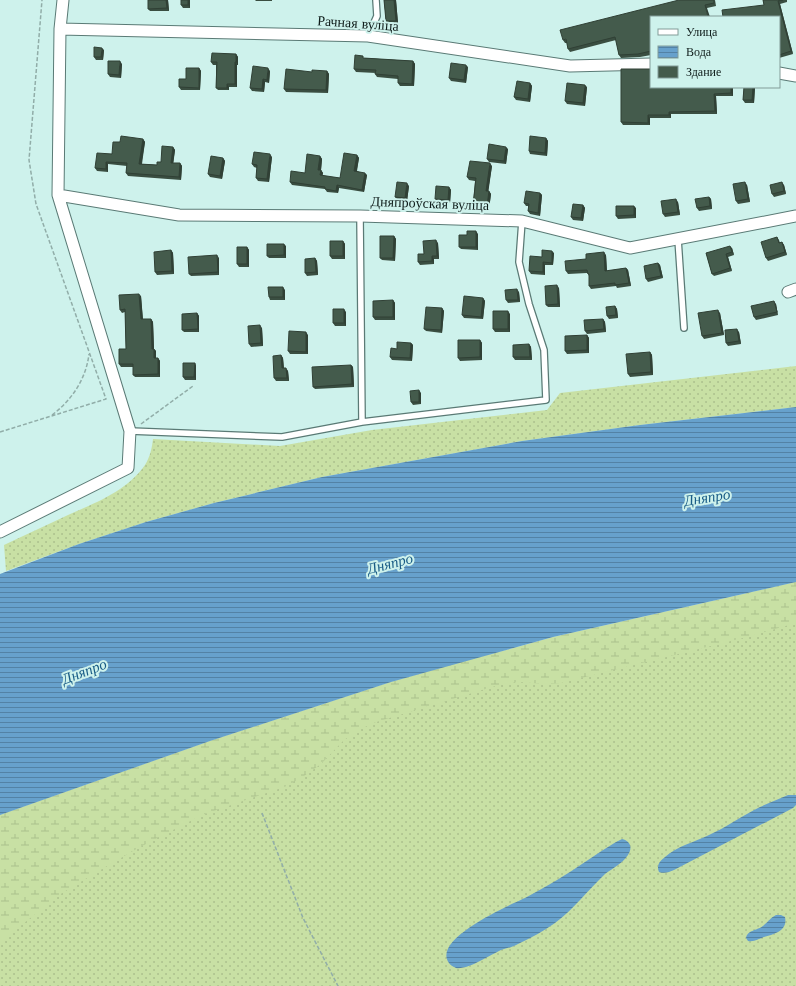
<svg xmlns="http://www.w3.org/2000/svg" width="796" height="986" font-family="'Libre Baskerville',serif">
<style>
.grass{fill:url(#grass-dots)}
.wetland{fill:url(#wetland-marsh)}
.water{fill:url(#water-rules)}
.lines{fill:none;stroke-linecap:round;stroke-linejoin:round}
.lane-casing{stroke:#5a7a75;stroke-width:8}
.street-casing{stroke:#5a7a75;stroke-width:13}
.path{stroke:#91ada8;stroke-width:1.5;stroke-dasharray:4 2;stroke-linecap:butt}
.lane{stroke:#fff;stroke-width:5.5}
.street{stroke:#fff;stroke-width:11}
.wall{fill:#3a4e41}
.shaded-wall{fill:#304035}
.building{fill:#445b4c;stroke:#304035}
.labels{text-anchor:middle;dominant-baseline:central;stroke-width:4;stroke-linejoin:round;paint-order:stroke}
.street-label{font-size:14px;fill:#0f1c1a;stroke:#cef2ec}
.water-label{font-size:15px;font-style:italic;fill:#195c86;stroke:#cef2ec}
</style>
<defs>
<pattern id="grass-dots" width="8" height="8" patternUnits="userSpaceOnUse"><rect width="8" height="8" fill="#c8e0a4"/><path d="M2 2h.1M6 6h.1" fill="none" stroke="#abc08d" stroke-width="1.8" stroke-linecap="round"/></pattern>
<pattern id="wetland-marsh" width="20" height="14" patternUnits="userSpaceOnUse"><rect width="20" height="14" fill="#c8e0a4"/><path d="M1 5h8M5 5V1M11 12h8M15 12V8" fill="none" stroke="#abc08d"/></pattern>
<pattern id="water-rules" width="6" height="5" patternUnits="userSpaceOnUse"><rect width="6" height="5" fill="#67a1cc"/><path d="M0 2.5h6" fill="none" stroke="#5382a5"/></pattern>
</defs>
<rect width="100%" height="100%" fill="#cef2ec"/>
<path class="grass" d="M796 366V407L640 425 522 441 322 477 214 503 146 522 79 544 6 571 4 545C25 535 47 525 68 515 95 503 127 491 145 465 150 457 152 448 153 439L280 446 372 430 547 410 560 393Z
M796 582V986H0V815L210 741 391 682 470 659Z"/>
<path class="wetland" d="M796 582V623L747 637 561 683 546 684 519 682 502 684 373 723 359 730 344 740 321 764 304 776 287 786 202 815 140 847 107 866 62 893 0 942V815L210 741 391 682 553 637Z"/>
<path class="water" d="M796 407V582L553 637 391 682 210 741 0 815V574L79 544 146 522 214 503 322 477 522 441 640 425Z
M788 795H796V805L793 808 674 870C669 872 665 874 659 872 656 865 660 861 665 857 677 846 695 842 709 835 727 827 743 815 760 807 769 803 779 799 788 795Z
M622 839C630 841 633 847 628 855 623 863 613 868 605 874 588 890 574 909 555 923 544 931 531 938 518 944 513 947 507 948 501 950 490 955 468 970 456 968 454 967 450 965 449 963 431 939 510 905 525 898 536 892 547 886 557 880 577 868 596 854 616 842Z
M776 915H781L785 917C788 931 774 934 764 937 758 939 755 942 748 941L746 938C748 929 758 931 764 925 769 921 770 918 776 915Z"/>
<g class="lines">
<g class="lane-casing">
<path id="lane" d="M368 36 377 16 376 0
M360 216 362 422 546 400 544 350 529 304 519 262 522 221
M678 239 684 328
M130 431 282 437 362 422"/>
</g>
<g class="street-casing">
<path id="street" d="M60 29 368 36 570 66 651 64
M779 73 796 76
M58 195 179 215 360 216 522 221 630 248 796 216
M788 292 796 289
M0 532 128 468 130 431 58 195 60 29 63 0"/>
</g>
<path class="path" d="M52 415C72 400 86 379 89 354
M141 424 193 386
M0 432 106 399 36 204 29 160 42 0
M262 813 303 918 338 986"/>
<use href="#lane" class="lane"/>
<use href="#street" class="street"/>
</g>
<path class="wall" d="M148 0H168L169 11H150L148 9Z
M190 0V8H183L181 5Z
M255 0H272V1H256Z
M384 0H396L398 23 388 24 386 21Z
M715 0 716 6 707 8 651 17V55L640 57 621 58 619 55 616 40 570 52 568 49 567 43H565L563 40Z
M763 0H787V2L780 4 793 54 779 58V17L764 5Z
M104 50 103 60H96L94 57Z
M236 54 238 57V65H237V87H229V90H218L216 88V65H213L211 62Z
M365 58 413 61 415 64 414 86H400L398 83V79L377 77 375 74 376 73 356 72 354 69Z
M122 64 121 78 110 77 108 74Z
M468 67 466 83 451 81 449 78Z
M199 68 201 71 200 90H181L179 87 186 79Z
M270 71 269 83 265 82 264 92 252 91 250 88Z
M327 71 329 74 328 93 286 92 284 89 312 72Z
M530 83 532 86 530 102 516 100 514 97Z
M587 87 585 106 567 104 565 101Z
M651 87H733V96H716L717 114H671V118H650V125H623L621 122Z
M744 87H755L754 103H745L743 100Z
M546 138 548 141 547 156 530 154 529 151Z
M143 139 145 142 142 164 157 165 161 162 173 147 175 150 173 163H180L182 166 181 180 128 176 126 173 127 166 108 164V172L97 171 95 168 112 154 120 142Z
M508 149 506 164 489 162 487 159Z
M357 155 359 158 357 171 367 175 364 192 339 188 338 193 327 192 325 189 292 185 290 182 305 173 320 156 322 159 321 170 323 173 322 176 340 178Z
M272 157 269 182 258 181 256 178 257 168 254 167 252 164Z
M223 158 225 161 222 179 210 177 208 174Z
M492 166 488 191H489L491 194 489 209 475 207 473 205 475 181 469 180 467 177Z
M747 185 750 202 738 204 736 201Z
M784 185 786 194 774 197 772 194Z
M409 186 407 201 397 199 395 197Z
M449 187 451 190 450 203 437 202 435 199Z
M540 193 542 195 540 216 530 214 528 211V206H526L524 203Z
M709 197 711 199 712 209 699 211 697 208Z
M678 202 680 215 665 217 663 214Z
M583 205 585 208 583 221 573 220 571 217Z
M636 208V218L618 219 616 216Z
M478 234V250L461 249 459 247 467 235Z
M394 236 396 239 395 261 382 260 380 258Z
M777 237 779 240 780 243 782 242 784 245 787 255 768 261 766 258Z
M343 241 345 244V259H332L330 256Z
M438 243 439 259H434V264L420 265 418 262 424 254Z
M286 246V258H269L267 256Z
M247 247 249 250V267H239L237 264Z
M732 248 734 255 728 257 732 271 714 276 712 274 706 253Z
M171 250 173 253 174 274 157 275 155 272Z
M554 253 553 265H545V275L531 274 529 271 542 257Z
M606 255 607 271 626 268 628 270 631 286 617 288 616 286 591 289 589 286V276L588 274 587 273 568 274 566 271 586 259Z
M219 258V275L191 276 189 274Z
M315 258 317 261 318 275 307 276 305 273Z
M658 263 660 265 663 278 648 282 646 279Z
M559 288 560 307H548L546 305Z
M285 290V300H270L269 297Z
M519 292 520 302 508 303 506 300Z
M141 296 143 319H151L153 322 154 349 156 351V358H158L160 361V377H135L133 375V367H121L119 364 126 349 125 312 122 313 120 310Z
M483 298 485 301 483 319 464 318 462 315Z
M393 300 395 303V320H375L373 317Z
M776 304 778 315 756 320 754 317Z
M615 306 617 309 618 318 609 319 607 316Z
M442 308 444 311 442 333 426 331 424 329Z
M346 312V326H335L333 323Z
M197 313 199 316V332H184L182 330Z
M720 313 724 335 704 339 702 336Z
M510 314V332H495L493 329Z
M603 319 605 322 606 332 587 334 585 331Z
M262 328 263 346 251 347 249 344Z
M739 332 741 344 728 346 726 343Z
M308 335V354H290L288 351Z
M587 335 589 338V353L567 354 565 351Z
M480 340 482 343V360L460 361 458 358Z
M411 343 413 345 412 361 392 360 390 357Z
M529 344 531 347 532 360H515L513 357Z
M650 352 652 355 653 375 630 377 628 374Z
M281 355 283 358 284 368 288 371 289 381H276L274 378Z
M195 363 196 366V380H185L183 377Z
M351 365 353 367 354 387 315 389 313 387Z
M421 393V404L413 405 411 402Z"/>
<path class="shaded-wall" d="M166 0H168L169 11 167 8Z
M188 0H190V8L188 5Z
M394 0H396L398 23 396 21Z
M778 1 780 4 793 54 791 51Z
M705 5 707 8 710 17H708Z
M102 48 104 50 103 60 101 57Z
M236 54 238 57V65L236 62Z
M120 61 122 64 121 78 119 75Z
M413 61 415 64 414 86 412 84Z
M235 62 237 65V87L235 84Z
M466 65 468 67 466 83 464 80Z
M199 68 201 71 200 90 199 88Z
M268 68 270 71 269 83 267 80Z
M327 71 329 74 328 93 326 90Z
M263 79 265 82 264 92 262 89Z
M530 83 532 86 530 102 528 99Z
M227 84 229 87V90L227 88Z
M585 85 587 87 585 106 583 103Z
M731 87H733V96L731 93Z
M753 87H755L754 103 752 100Z
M714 94 716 96 717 114 715 111Z
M669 112 671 114V118L669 115Z
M648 115 650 118V125L648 123Z
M546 138 548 141 547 156 545 153Z
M143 139 145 142 141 166 139 164Z
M173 147 175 150 173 166 171 163Z
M506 147 508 149 506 164 504 161Z
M270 154 272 157 269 182 267 179Z
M357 155 359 158 356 174 354 171Z
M320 156 322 159 321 170 323 173 322 178 320 175 318 170Z
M223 158 225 161 222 179 220 176Z
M106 162 108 164V172L106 169Z
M180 163 182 166 181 180 179 177Z
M490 163 492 166 488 194 486 191Z
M365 173 367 175 364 192 362 190Z
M745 182 747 185 750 202 748 199Z
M782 182 784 185 786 194 784 191Z
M407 183 409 186 407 201 405 198Z
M337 185 339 188 338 193 336 191Z
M449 187 451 190 450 203 448 200Z
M489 191 491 194 489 209 487 206Z
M540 193 542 195 540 216 538 213Z
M709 197 711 199 712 209 710 206Z
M676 199 678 202 680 215 678 212Z
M583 205 585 208 583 221 581 218Z
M634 206 636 208V218L634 215Z
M476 231 478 234V250L476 247Z
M394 236 396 239 395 261 393 258Z
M436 240 438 243 439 259 437 256Z
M343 241 345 244V259L343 256Z
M782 242 784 245 787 255 785 252Z
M284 244 286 246V258L284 255Z
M730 246 732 248 734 255 732 252Z
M247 247 249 250V267L247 264Z
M171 250 173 253 174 274 172 271Z
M552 251 554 253 553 265 552 263Z
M604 252 606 255 607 274 605 271Z
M726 254 728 257 732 271 730 268Z
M217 255 219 258V275L218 272Z
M432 256 434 259V264L432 261Z
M315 258 317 261 318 275 316 272Z
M543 262 545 265V275L543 272Z
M658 263 660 265 663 278 661 276Z
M626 268 628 270 631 286 629 283Z
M557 285 559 288 560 307 558 304Z
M283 287 285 290V300L283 297Z
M517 289 519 292 520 302 518 300Z
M139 294 141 296 143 322 141 319Z
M483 298 485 301 483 319 481 317Z
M393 300 395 303V320L393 317Z
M774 301 776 304 778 315 777 312Z
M615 306 617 309 618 318 616 315Z
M442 308 444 311 442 333 441 330Z
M344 309 346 312V326L344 323Z
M718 310 720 313 724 335 722 333Z
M508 311 510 314V332L508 329Z
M197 313 199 316V332L198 329Z
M151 319 153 322 154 349 156 351V361L154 358 152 349Z
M603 319 605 322 606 332 604 329Z
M260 325 262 328 263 346 261 343Z
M737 329 739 332 741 344 739 341Z
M306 332 308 335V354L306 352Z
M587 335 589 338V353L587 350Z
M480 340 482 343V360L480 357Z
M411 343 413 345 412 361 410 358Z
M529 344 531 347 532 360 530 357Z
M650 352 652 355 653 375 651 372Z
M281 355 283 358 284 371 282 368Z
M158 358 160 361V377L158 374Z
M195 363 196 366V380L194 377Z
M351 365 353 367 354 387 352 384Z
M286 368 288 371 289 381 287 378Z
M419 390 421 393V404L419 402Z"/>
<path class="building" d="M148 0H166L167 8 148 9Z
M181 0H188V5H181Z
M384 0H394L396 21H386Z
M679 0H714V3L705 5 708 17H651V51L638 54 619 55 615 37 568 49 566 39 563 40 560 30Z
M763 0H783L778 1 791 51 779 55V17H723L722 10 764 5Z
M94 47 102 48 101 57H94Z
M212 53 236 54V62H235V84H227V88H216L217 62H211Z
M355 55 363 56V58L413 61 412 84 398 83V76L375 74 376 70 354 69Z
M108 61H120L119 75 108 74Z
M451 63 466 65 464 80 449 78Z
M253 66 268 68 267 80 263 79 262 89 250 88Z
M186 68H199V88L179 87V79H186Z
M651 68V87H731V93L714 94 715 111 669 112V115H648V123L621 122V69H650Z
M286 69 312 72V70L327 71 326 90 284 89Z
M517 81 530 83 528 99 514 97Z
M567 83 585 85 583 103 565 101Z
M744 87H753L752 100H743Z
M121 136 143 139 139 164 157 165V162H161L162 146 173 147 171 163H180L179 177 126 173 127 163 106 162V169L95 168 97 153 112 154 113 142H120Z
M530 136 546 138 545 153 529 151Z
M489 144 506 147 504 161 487 159Z
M254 152 270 154 267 179 256 178 257 165 252 164Z
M344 153 357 155 354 171 365 173 362 190 337 185 336 191 325 189V187L290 182 291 171 305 173 307 154 320 156 318 170H321L320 175 340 178Z
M211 156 223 158 220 176 208 174Z
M470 161 490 163 486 191H489L487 206 473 205 476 178 467 177Z
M397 182 407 183 405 198 395 197Z
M745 182 748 199 736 201 733 184Z
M782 182 784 191 772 194 770 185Z
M436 186 449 187 448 200 435 199Z
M526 191 540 193 538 213 528 211 529 204 524 203Z
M709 197 710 206 697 208 695 199Z
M676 199 678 212 663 214 661 201Z
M573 204 583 205 581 218 571 217Z
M616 206H634V215L616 216Z
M467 231H476V247H459V235H467Z
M380 236H394L393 258H380Z
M777 237 779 243 782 242 785 252 766 258 761 242Z
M436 240 437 256H432V261L418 262V254H424L423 241Z
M330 241H343V256H330Z
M267 244H284V255L267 256Z
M730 246 732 252 726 254 730 268 712 274 706 253Z
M237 247H247V264H237Z
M171 250 172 271 155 272 154 252Z
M542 250 552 251V263L543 262V272L529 271 530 256 542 257Z
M604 252 605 271 626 268 629 283 615 285V283L589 286V274H588L587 270 566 271 565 261 586 259V254Z
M217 255 218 272 189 274 188 257Z
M315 258 316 272 305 273V259Z
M658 263 661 276 646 279 644 266Z
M557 285 558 304 546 305 545 286Z
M268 287H283V297H269Z
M517 289 518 300H506L505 290Z
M139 294 141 319H151L152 349H154V358H158V374L133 375V364H119V349H126L125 309 120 310 119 295Z
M464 296 483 298 481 317 462 315Z
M393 300V317H373V301Z
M774 301 777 312 754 317 751 306Z
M615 306 616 315 607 316 606 307Z
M426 307 442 308 441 330 424 329Z
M333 309H344V323H333Z
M718 310 722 333 702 336 698 313Z
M493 311H508V329H493Z
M197 313 198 329 182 330V314Z
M603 319 604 329 585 331 584 320Z
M260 325 261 343 249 344 248 326Z
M737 329 739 341 726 343 725 330Z
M289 331 306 332V352L288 351Z
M587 335V350L565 351V336Z
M458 340H480V357L458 358Z
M397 342 411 343 410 358 390 357 391 348 397 349Z
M529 344 530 357H513V345Z
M650 352 651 372 628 374 626 354Z
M281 355 282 368H286L287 378H274L273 356Z
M183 363H195L194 377H183Z
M351 365 352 384 313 387 312 367Z
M419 390V402H411L410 391Z"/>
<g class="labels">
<g class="street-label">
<text transform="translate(358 23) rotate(4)">Рачная вуліца</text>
<text transform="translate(430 203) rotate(2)">Дняпроўская вуліца</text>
</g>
<g class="water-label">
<text transform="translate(707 497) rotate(-9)">Дняпро</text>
<text transform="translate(390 563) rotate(-14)">Дняпро</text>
<text transform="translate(84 671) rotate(-21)">Дняпро</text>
</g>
</g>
<rect x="650" y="16" width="130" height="72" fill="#cef2ec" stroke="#829c98"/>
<rect x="658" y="29" width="20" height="6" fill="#ffffff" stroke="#829c98"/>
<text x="686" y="36" font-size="12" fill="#0f1c1a">Улица</text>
<rect x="658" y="46" width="20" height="12" fill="url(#water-rules)" stroke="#829c98"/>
<text x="686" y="56" font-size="12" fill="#0f1c1a">Вода</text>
<rect x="658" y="66" width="20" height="12" fill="#445b4c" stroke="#829c98"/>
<text x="686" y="76" font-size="12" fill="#0f1c1a">Здание</text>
</svg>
